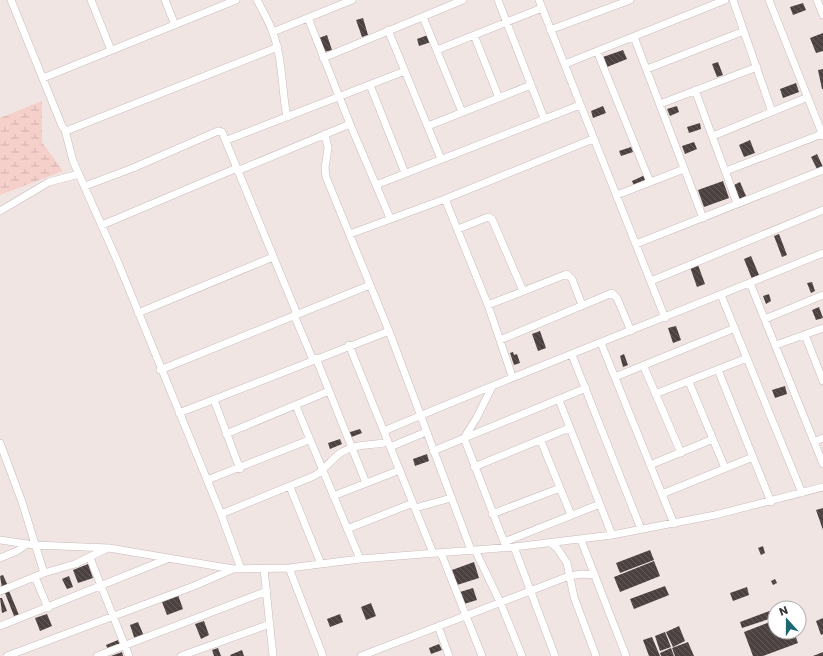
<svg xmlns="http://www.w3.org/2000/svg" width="823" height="656" font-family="Poppins,sans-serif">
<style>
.wetland{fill:url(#wetland-marsh)}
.building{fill:url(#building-back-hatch)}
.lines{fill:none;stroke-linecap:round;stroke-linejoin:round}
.minor-casing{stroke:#c7bbb9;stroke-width:8}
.minor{stroke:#fff;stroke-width:7}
</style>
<defs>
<pattern id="wetland-marsh" width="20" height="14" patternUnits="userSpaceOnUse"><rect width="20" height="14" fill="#f5d0cb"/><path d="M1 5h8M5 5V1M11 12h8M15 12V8" fill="none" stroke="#d3b3af"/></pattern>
<pattern id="building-back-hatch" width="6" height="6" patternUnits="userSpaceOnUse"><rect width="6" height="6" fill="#4b4140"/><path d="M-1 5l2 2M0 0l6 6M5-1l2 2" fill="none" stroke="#635b5a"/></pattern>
</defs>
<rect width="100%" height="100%" fill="#f1e5e3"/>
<path class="wetland" d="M42 101V142L63 171 0 195V118Z"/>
<path class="building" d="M803 3 806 10 793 15 790 7Z
M363 18 368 35 362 37 356 20Z
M823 33V51L816 53 810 38Z
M327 35 332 50 324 52 319 38Z
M428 35 431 42 419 46 417 39Z
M623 50 627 59 607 67 603 57Z
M718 62 723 75 717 77 712 64Z
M823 69V89H822L818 70Z
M796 83 799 92 783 98 780 89Z
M603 106 606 113 593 118 591 111Z
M677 106 679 112 670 116 667 109Z
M700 123 701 129 689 133 687 127Z
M750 140 755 153 744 157 739 145Z
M694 142 697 149 685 154 682 146Z
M631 147 633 152 621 156 619 151Z
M817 154 823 167 817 169 811 157Z
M645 175 647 180 634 186 632 181Z
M723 181 729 198 704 207 698 190Z
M740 182 746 196 739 199 734 185Z
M779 234 787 255 782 257 774 236Z
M751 256 759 275 752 279 744 259Z
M698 265 705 284 697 287 690 267Z
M812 282 815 291 811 293 807 283Z
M769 294 771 301 766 304 763 296Z
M819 307 823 318 816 320 812 310Z
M676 326 681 340 673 343 668 328Z
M540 331 546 348 538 351 532 334Z
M513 352 514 355 517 354 520 363 514 365 510 353Z
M624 354 628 365 623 367 620 356Z
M785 386 787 394 775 398 772 390Z
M360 429 362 433 349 438 347 433Z
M340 439 342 444 330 449 328 443Z
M427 454 429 461 415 466 413 459Z
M823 508V530L816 510Z
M763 546 765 553 761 555 758 548Z
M650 550 654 560 620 573 616 563Z
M654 561 660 576 620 592 614 577Z
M474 562 479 578 457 585 452 570Z
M88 564 93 578 78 583 73 570Z
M3 575 8 586 2 588 0 576Z
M69 576 73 587 67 589 62 579Z
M775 579 777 583 773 585 771 581Z
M665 586 669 595 634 609 630 599Z
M747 587 749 595 733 601 730 593Z
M473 588 477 600 464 604 460 592Z
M9 591 19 615 14 616 5 593Z
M178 595 183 609 167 615 162 602Z
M0 598H2L7 611 2 613Z
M371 603 376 616 366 620 361 607Z
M775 609V617L742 628 740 622Z
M47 614 52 626 40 631 35 618Z
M340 614 343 622 330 627 327 619Z
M823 618V634L821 635 816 621Z
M775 620V632H794L798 643 763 656H753L744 632Z
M204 621 209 635 201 639 195 624Z
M138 622 144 636 135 640 130 625Z
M679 626 685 641 673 647 666 632Z
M665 632 671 647 660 651 655 636Z
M652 637 660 656H649L643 640Z
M118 640 120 646 108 650 106 645Z
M688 642 694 656H675L672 648Z
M439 644 442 650 431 654 429 648Z
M218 648 221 656H214L212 650Z
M671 648 674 656H661L660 653Z
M242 650 244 656H231L230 655Z
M122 652 123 656H111Z
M823 652V656H813Z"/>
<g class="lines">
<g class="minor-casing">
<path id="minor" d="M11 0 62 126 66 131 278 47
M91 0 111 50
M165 0 175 25
M257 0C265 15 273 29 277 46 283 69 282 93 287 117
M498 0 544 118
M539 0 665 318
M733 0 772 112
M769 0 823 136
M817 0 823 15
M423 17 462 112
M308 18 350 124 390 218
M388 30 441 159
M550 30 630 0
M273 32 352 0
M474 35 499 98
M634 37 703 218
M437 50 542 8
M597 51 650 182
M323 58 463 0
M565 64 725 0
M647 69 744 31
M43 78 236 0
M370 85 405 173
M695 90 737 203
M660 104 757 67
M428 126 531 85
M65 130 73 161 117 260 221 514 241 569
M325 134 328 148 325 168 326 177 389 331 471 550
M713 136 808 97
M227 140 405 71
M237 171 350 124
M726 171 822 134
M376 185 580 105
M85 186 133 168 218 131 222 132 297 314
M617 195 684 169
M445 199 488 305 512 376
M0 211 49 182 79 174
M102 225 237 168
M458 229 488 217 492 219 523 291
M350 234 445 199 593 139
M636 244 823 170
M651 281 823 210
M750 283 823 464
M721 295 802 493
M488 305 567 274 572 279 582 305
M138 313 273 257
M294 315 313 360
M765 319 823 295
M805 335 823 381
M500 340 612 293 617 298 631 331
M601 343 674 524
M349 345 433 553
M776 345 823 328
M572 355 641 529
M316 358 366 483
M644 367 681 453
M160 370 370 285
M718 370 771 502
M615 377 735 328
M689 382 725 468
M492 387 476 419 464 438 506 547
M655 394 747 358
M214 400 240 469
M559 400 612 535
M296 406 360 559
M179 413 389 331
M384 431C529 369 677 313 823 253
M226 434 329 391
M541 441 571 515
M814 442 823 438
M0 443 22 502 44 573
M390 447 426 432
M433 451 586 388
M650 465 713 439
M474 467 569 428
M207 480 309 440
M290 487 321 564
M662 494 753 457
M333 496 400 470
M415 508 451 498
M221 514 314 476C326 469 331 459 342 452 356 443 373 446 388 442
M492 514 560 488
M347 529 413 503
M0 540 34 545 109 548 233 569 289 568 360 559 514 547 612 535 715 515 823 487
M581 540 626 656
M504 542 600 504
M551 543 557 548 567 563 574 597 596 656
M514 547 555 656
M475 550 501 604 522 656
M441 553 482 656
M0 558 17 551 27 544
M90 558 129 656
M289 568 323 656
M264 569 273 656
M35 577 48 608
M0 591 44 573 75 564 108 548
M0 626 167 559
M438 626 449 656
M7 656 194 586 233 569
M97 656 267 591
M181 656 270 624
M361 656 569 576 582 574 595 575"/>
</g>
<use href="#minor" class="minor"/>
</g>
<g transform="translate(787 620) rotate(339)"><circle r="19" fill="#ffffff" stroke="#b1afaf"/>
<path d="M0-3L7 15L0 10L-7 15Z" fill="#1c6870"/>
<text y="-6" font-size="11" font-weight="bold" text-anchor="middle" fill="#3c3737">N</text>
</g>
</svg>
